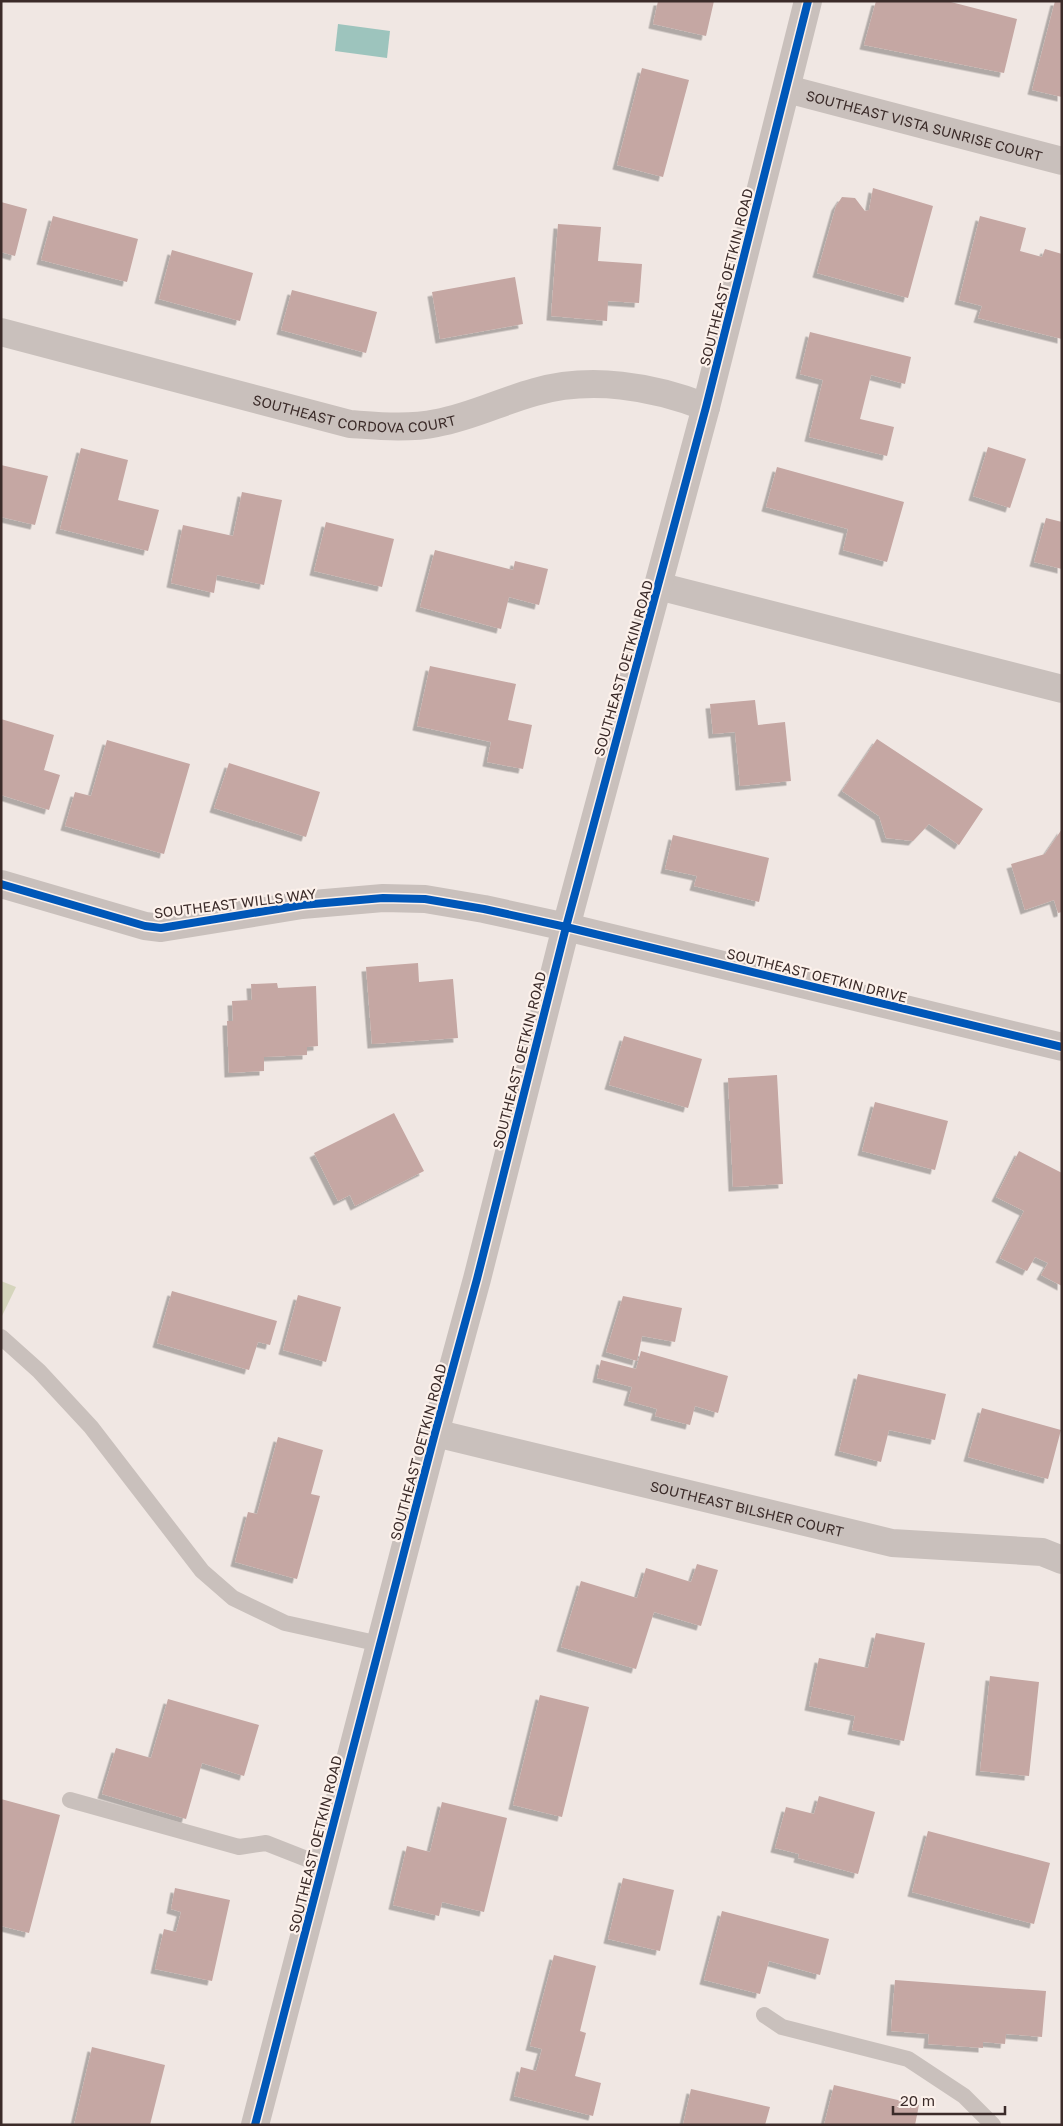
<svg xmlns="http://www.w3.org/2000/svg" width="1063" height="2126" font-family="'Golos Text',sans-serif">
<style>
.green{fill:#d5d5bc}
.water{fill:#9dc4bd}
.building{fill:#c5a7a3;filter:url(#shadow)}
.lines{fill:none;stroke-linecap:round;stroke-linejoin:round}
.lane{stroke:#c9c0bc;stroke-width:16}
.street{stroke:#c9c0bc;stroke-width:28}
.cycleway-casing{stroke:#fcf1eb;stroke-width:11}
.cycleway{stroke:#0057b8;stroke-width:8}
.labels{text-anchor:middle;dominant-baseline:central;stroke-width:4.5;stroke-linejoin:round;paint-order:stroke}
.street-label{font-size:14px;fill:#3b2b29;stroke:#fcf1eb}
</style>
<defs>
<filter id="shadow"><feDropShadow dx="-4.5" dy="4.5" stdDeviation="0" flood-color="#0004"/></filter>
</defs>
<rect width="100%" height="100%" fill="#f0e7e3"/>
<path class="green" d="M1 1281 16 1287 1 1318Z"/>
<path class="water" d="M338 24 390 31 387 58 335 51Z"/>
<path class="building" d="M658 1H714L706 36 653 24Z
M876 1H947L1017 19 1004 73 864 45Z
M1055 1H1062V97L1032 90Z
M642 68 689 80 663 177 617 165Z
M873 188 933 206 908 298 817 273 836 206 842 197 855 198 865 211 869 210Z
M1 202 27 209 15 256 1 252Z
M53 216 138 239 127 282 41 260Z
M980 216 1026 228 1020 251 1042 257 1045 249 1062 254V339L978 318 982 306 959 300Z
M558 224 601 227 598 261 642 264 639 303 608 301 607 321 551 316Z
M172 250 253 273 240 321 159 299Z
M515 277 523 324 440 339 432 292Z
M292 290 377 312 366 353 281 330Z
M810 332 911 357 905 384 871 375 860 419 894 427 887 456 809 437 823 380 800 374Z
M988 447 1026 459 1010 508 973 496Z
M81 448 128 460 118 500 159 510 148 551 60 529Z
M1 465 48 476 35 525 1 517Z
M777 467 904 502 887 562 843 550 848 529 766 507Z
M242 492 282 500 264 585 217 575 214 593 171 583 183 525 233 536Z
M1046 518 1062 522V569L1034 562Z
M326 522 394 539 382 587 314 571Z
M435 550 513 570 515 561 548 569 539 605 509 597 501 629 420 607Z
M430 666 516 684 508 720 532 725 523 769 487 762 491 742 417 726Z
M755 700 758 725 785 722 791 781 740 786 735 732 713 734 710 704Z
M1 719 54 735 44 770 60 775 49 810 1 795Z
M877 739 983 809 959 845 929 824 913 841 886 838 879 816 842 791Z
M107 740 190 764 164 854 65 826 75 792 91 796Z
M229 763 320 792 306 837 214 808Z
M1062 829V912L1058 913 1054 900 1025 910 1011 864 1045 854Z
M673 835 769 858 759 902 694 886 697 876 665 869Z
M418 963 419 982 453 979 458 1038 372 1044 366 967Z
M277 983 278 988 316 986 318 1046 307 1047V1055L264 1057V1071L229 1073 227 1021H233L232 1001 252 1000 251 984Z
M624 1036 702 1059 688 1108 609 1085Z
M777 1075 783 1184 733 1187 728 1078Z
M875 1102 948 1121 935 1170 862 1151Z
M394 1113 424 1171 355 1206 350 1195 338 1201 314 1153Z
M1019 1151 1062 1173V1286L1041 1275 1048 1263 1035 1257 1027 1271 1000 1258 1024 1211 996 1197Z
M172 1291 277 1321 270 1345 258 1342 249 1370 157 1343Z
M298 1295 341 1307 326 1362 283 1350Z
M623 1296 682 1308 675 1342 642 1336 637 1361 606 1352Z
M641 1351 728 1376 718 1413 695 1406 690 1425 655 1416 657 1409 628 1401 632 1387 597 1378 601 1360 636 1369Z
M858 1374 946 1394 935 1440 889 1430 881 1462 839 1451Z
M982 1408 1061 1430 1048 1479 968 1457Z
M278 1437 323 1450 311 1494 320 1496 297 1579 235 1562 248 1512 257 1514Z
M697 1564 718 1570 701 1626 654 1612 636 1669 561 1647 581 1581 637 1598 646 1568 691 1582Z
M876 1633 925 1643 904 1741 852 1730 855 1716 809 1706 819 1658 868 1668Z
M990 1676 1039 1682 1029 1776 980 1771Z
M540 1695 589 1707 562 1817 513 1805Z
M168 1699 259 1725 244 1776 202 1763 186 1819 102 1794 116 1748 151 1758Z
M819 1796 875 1812 858 1874 798 1858 799 1854 775 1848 786 1807 814 1814Z
M1 1799 60 1815 29 1933 1 1926Z
M442 1802 507 1818 484 1912 442 1902 439 1916 393 1905 407 1846 430 1852Z
M928 1831 1050 1863 1034 1924 912 1892Z
M623 1878 674 1890 660 1951 608 1939Z
M175 1888 230 1900 212 1981 155 1969 164 1929 176 1932 181 1912 171 1909Z
M722 1911 829 1939 820 1975 769 1961 760 1994 704 1980Z
M554 1955 596 1966 580 2031 586 2033 575 2076 601 2083 593 2116 514 2096 521 2067 536 2071 542 2049 530 2046Z
M895 1980 1046 1991 1042 2037 1006 2034 1005 2044 983 2042V2048L928 2044 929 2034 891 2031Z
M92 2047 165 2065 150 2125H74Z
M834 2085 919 2105 915 2125H824Z
M691 2089 770 2107 765 2125H683Z"/>
<g class="lines">
<path class="lane" d="M1 1337 39 1371 91 1427 202 1571 233 1598 285 1623 380 1644
M70 1800 239 1847 266 1843 322 1865
M764 2015 782 2027 908 2059 964 2096 993 2125"/>
<g class="street">
<path id="s1" d="M787 89 1062 161"/>
<path id="s2" d="M1 332 350 424C379 426 408 429 437 423 471 417 502 401 535 392 591 376 652 386 706 407"/>
<path d="M658 586 1062 689"/>
<path d="M1 884 145 926 161 928 302 905 383 898 425 899 484 909 566 927 1062 1047"/>
<path id="s3" d="M435 1433 892 1543 1042 1552 1062 1560"/>
<path d="M255 2125 435 1433 477 1279 566 927 706 407 808 1"/>
</g>
<g class="cycleway-casing">
<path id="cycleway" d="M1 884 145 926 161 928 302 905 383 898 425 899 484 909 566 927 1062 1047
M255 2125 435 1433 477 1279 566 927 706 407 808 1"/>
</g>
<use href="#cycleway" class="cycleway"/>
</g>
<g class="labels">
<g class="street-label">
<text stroke="none"><textPath href="#s1" startOffset="142">SOUTHEAST VISTA SUNRISE COURT</textPath></text>
<text transform="translate(726 277) rotate(-76)">SOUTHEAST OETKIN ROAD</text>
<text stroke="none"><textPath href="#s2" startOffset="364">SOUTHEAST CORDOVA COURT</textPath></text>
<text transform="translate(623 668) rotate(-74)">SOUTHEAST OETKIN ROAD</text>
<text transform="translate(235 903) rotate(-7)">SOUTHEAST WILLS WAY</text>
<text transform="translate(817 975) rotate(14)">SOUTHEAST OETKIN DRIVE</text>
<text transform="translate(519 1060) rotate(-76)">SOUTHEAST OETKIN ROAD</text>
<text transform="translate(418 1452) rotate(-75)">SOUTHEAST OETKIN ROAD</text>
<text stroke="none"><textPath href="#s3" startOffset="321">SOUTHEAST BILSHER COURT</textPath></text>
<text transform="translate(315 1844) rotate(-76)">SOUTHEAST OETKIN ROAD</text>
</g>
</g>
<rect width="1063" height="2126" fill="none" stroke="#3b2b29" stroke-width="5"/>
<path d="M893 2106v8h112v-8" fill="none" stroke="#3b2b29" stroke-width="2.5"/>
<text x="900" y="2106" font-size="15" fill="#3b2b29" stroke="#fcf1eb" stroke-width="4" paint-order="stroke">20 m</text>
</svg>
